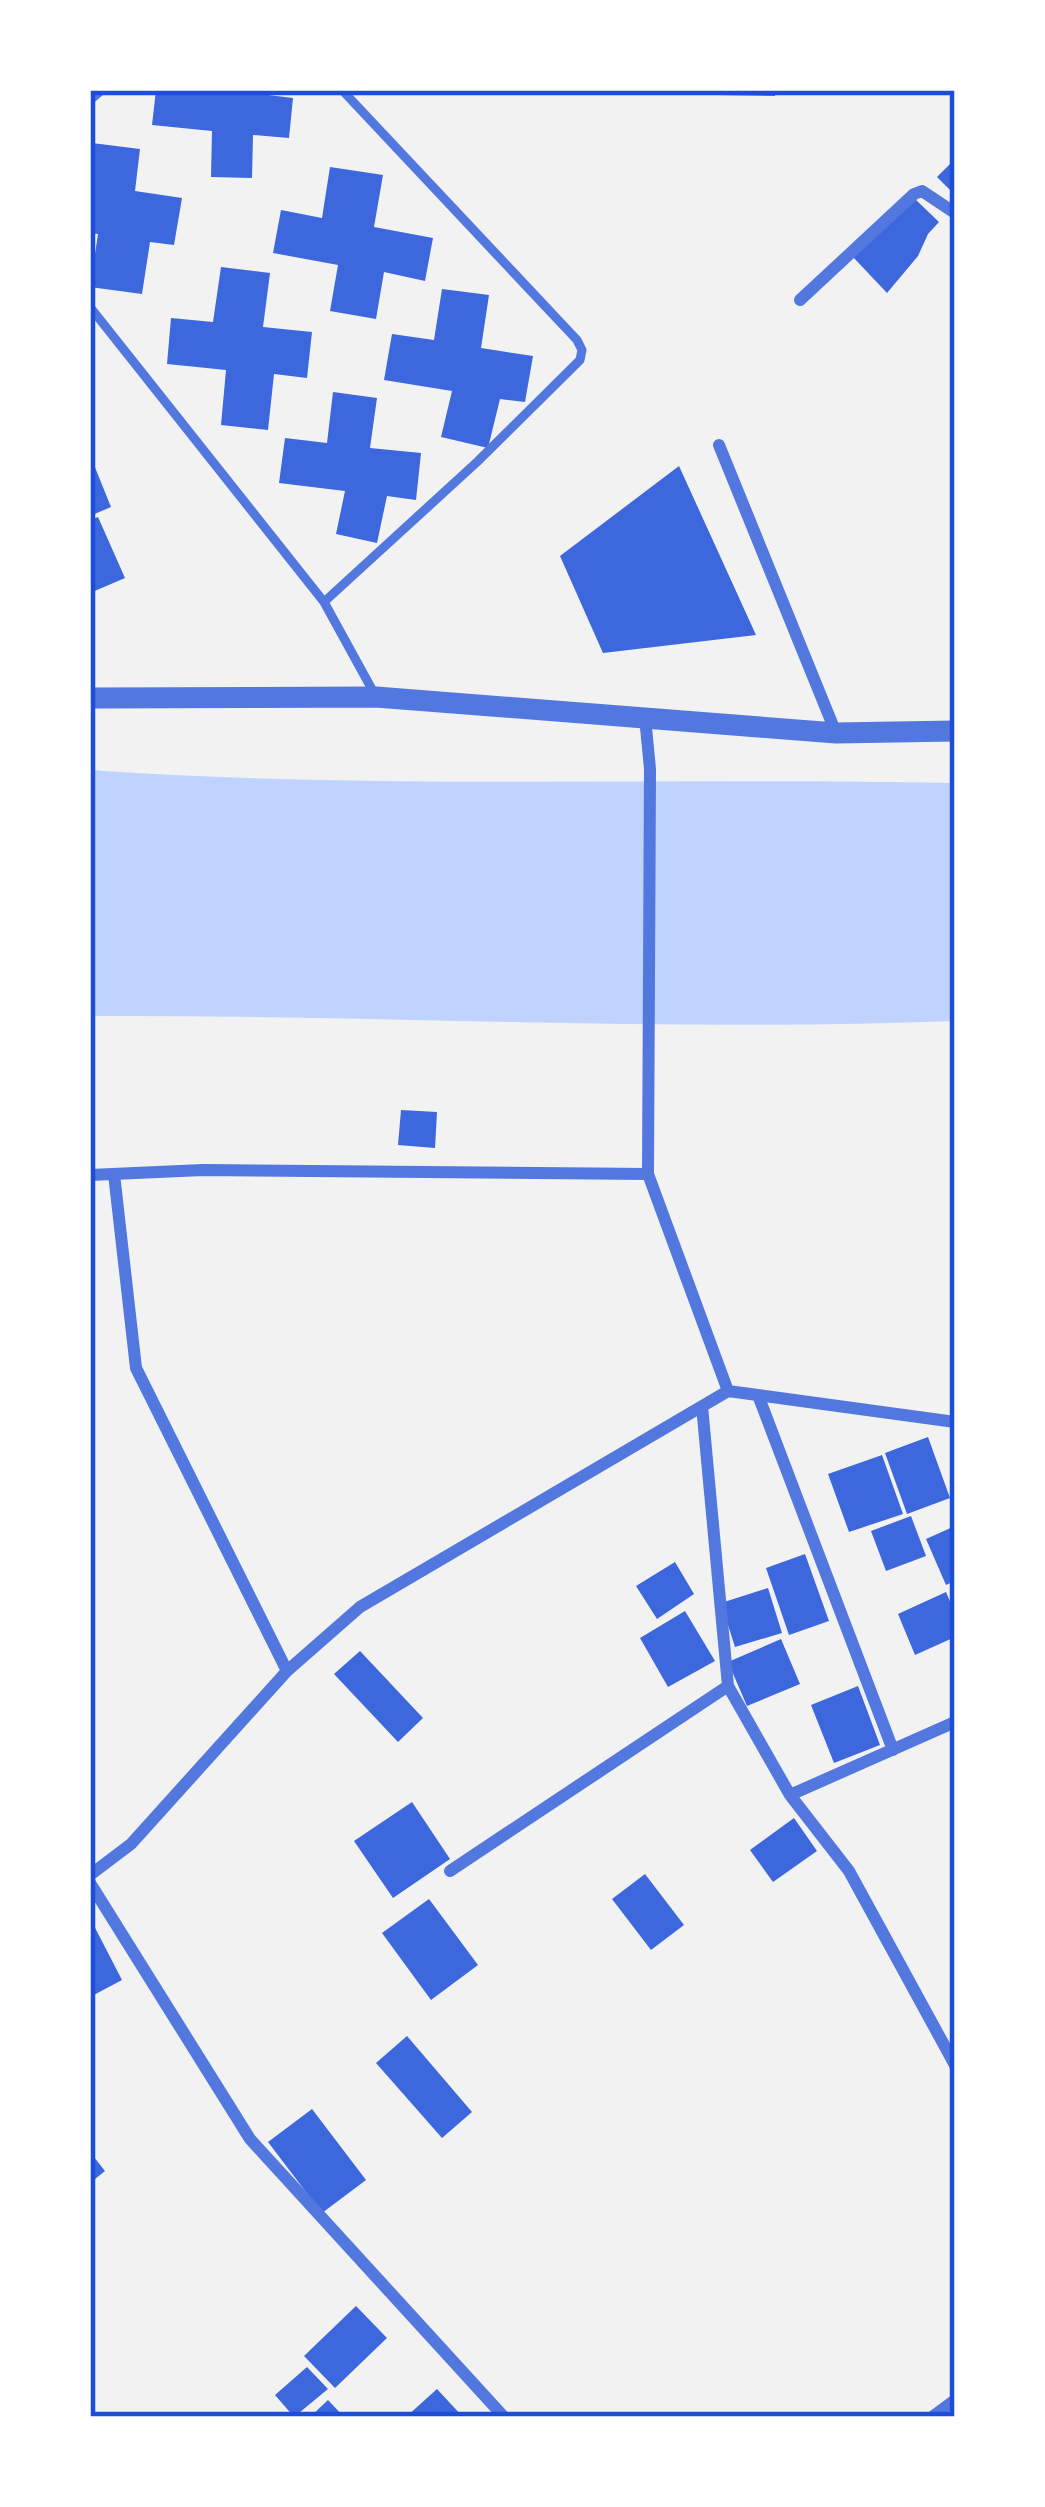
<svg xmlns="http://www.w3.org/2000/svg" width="1045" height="2507" font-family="Poppins,sans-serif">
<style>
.water{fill:#bfd3fe}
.building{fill:#3d67dc}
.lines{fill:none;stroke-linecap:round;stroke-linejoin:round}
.service{stroke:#5277de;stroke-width:9}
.minor{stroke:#5277de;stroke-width:12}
.tertiary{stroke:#5277de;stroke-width:21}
.neatline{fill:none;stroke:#1d4ed8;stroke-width:4.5}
</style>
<rect width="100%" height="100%" fill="#f2f2f2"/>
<path class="water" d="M90 770C378 790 667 777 955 783V1021C667 1032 378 1015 90 1016Z"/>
<path class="building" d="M156 90H253V93L293 98 289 138 253 135 252 178 211 177 212 131 152 125Z
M717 90H775V96L717 95Z
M92 143 140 149 135 191 182 198 174 245 150 242 142 294 90 287 98 234 90 233Z
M955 159V195L937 177Z
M330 167 383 175 374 227 433 238 425 281 384 272 376 319 330 311 338 265 273 253 281 210 322 218Z
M915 199 939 222 928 234 918 256 887 293 853 257Z
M221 267 270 273 263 327 312 332 307 378 274 374 268 430 221 425 226 370 167 364 171 318 213 322Z
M442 289 489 295 481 348 533 356 525 402 500 399 488 448 441 437 452 391 384 380 392 334 434 340Z
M333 392 377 398 370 448 421 453 416 500 387 496 377 543 336 534 345 491 279 483 285 438 327 443Z
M90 455 111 507 90 516Z
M679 466 756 635 603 653 560 556Z
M98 517 125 578 90 593V520Z
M401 1110 437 1112 435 1148 398 1145Z
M928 1437 950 1498 907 1514 885 1453Z
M882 1455 903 1514 849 1532 828 1474Z
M911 1516 926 1556 886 1571 871 1531Z
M955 1526V1581L946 1585 926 1539Z
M805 1554 829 1621 789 1635 766 1568Z
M675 1562 694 1594 657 1619 636 1586Z
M768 1588 782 1633 735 1647 721 1603Z
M946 1592 955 1613V1637L915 1655 898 1614Z
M685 1611 715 1661 668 1687 640 1638Z
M781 1639 800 1684 747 1706 728 1662Z
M360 1651 423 1718 398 1742 334 1674Z
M858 1686 880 1745 834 1763 811 1705Z
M412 1802 450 1859 393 1898 354 1841Z
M794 1818 817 1851 773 1882 750 1850Z
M645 1874 684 1925 651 1950 612 1899Z
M429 1899 478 1965 431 2000 382 1933Z
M90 1918 122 1980 90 1997Z
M407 2036 472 2112 442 2138 376 2063Z
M312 2109 366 2180 322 2213 268 2142Z
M90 2152 105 2171 90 2183Z
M356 2306 387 2338 335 2388 304 2356Z
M307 2367 328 2389 294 2417 275 2395Z
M437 2389 463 2417H406Z
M328 2400 344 2417H310Z"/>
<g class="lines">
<path class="service" d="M90 100 102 90
M90 307 324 602 374 693
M324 602 477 462 580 360 582 350 577 340 342 90"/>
<path class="minor" d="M800 300 914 194 922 191 955 213
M719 445 836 733
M645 717 650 769 648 1174 728 1391
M114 1174 136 1368 287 1671
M90 1175 203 1170 648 1174
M758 1395 893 1750
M702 1406 728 1686 790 1795 849 1871 955 2065
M790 1795 955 1722
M450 1871 728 1686
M90 1875 131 1844 287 1671 360 1607 728 1391 955 1422
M90 1883 250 2139 504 2417
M932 2417 955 2400"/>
<path class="tertiary" d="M90 698 376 697 836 733 955 731"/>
</g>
<rect width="1045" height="2507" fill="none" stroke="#ffffff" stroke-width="186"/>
<rect x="93" y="93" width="859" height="2321" class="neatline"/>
</svg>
